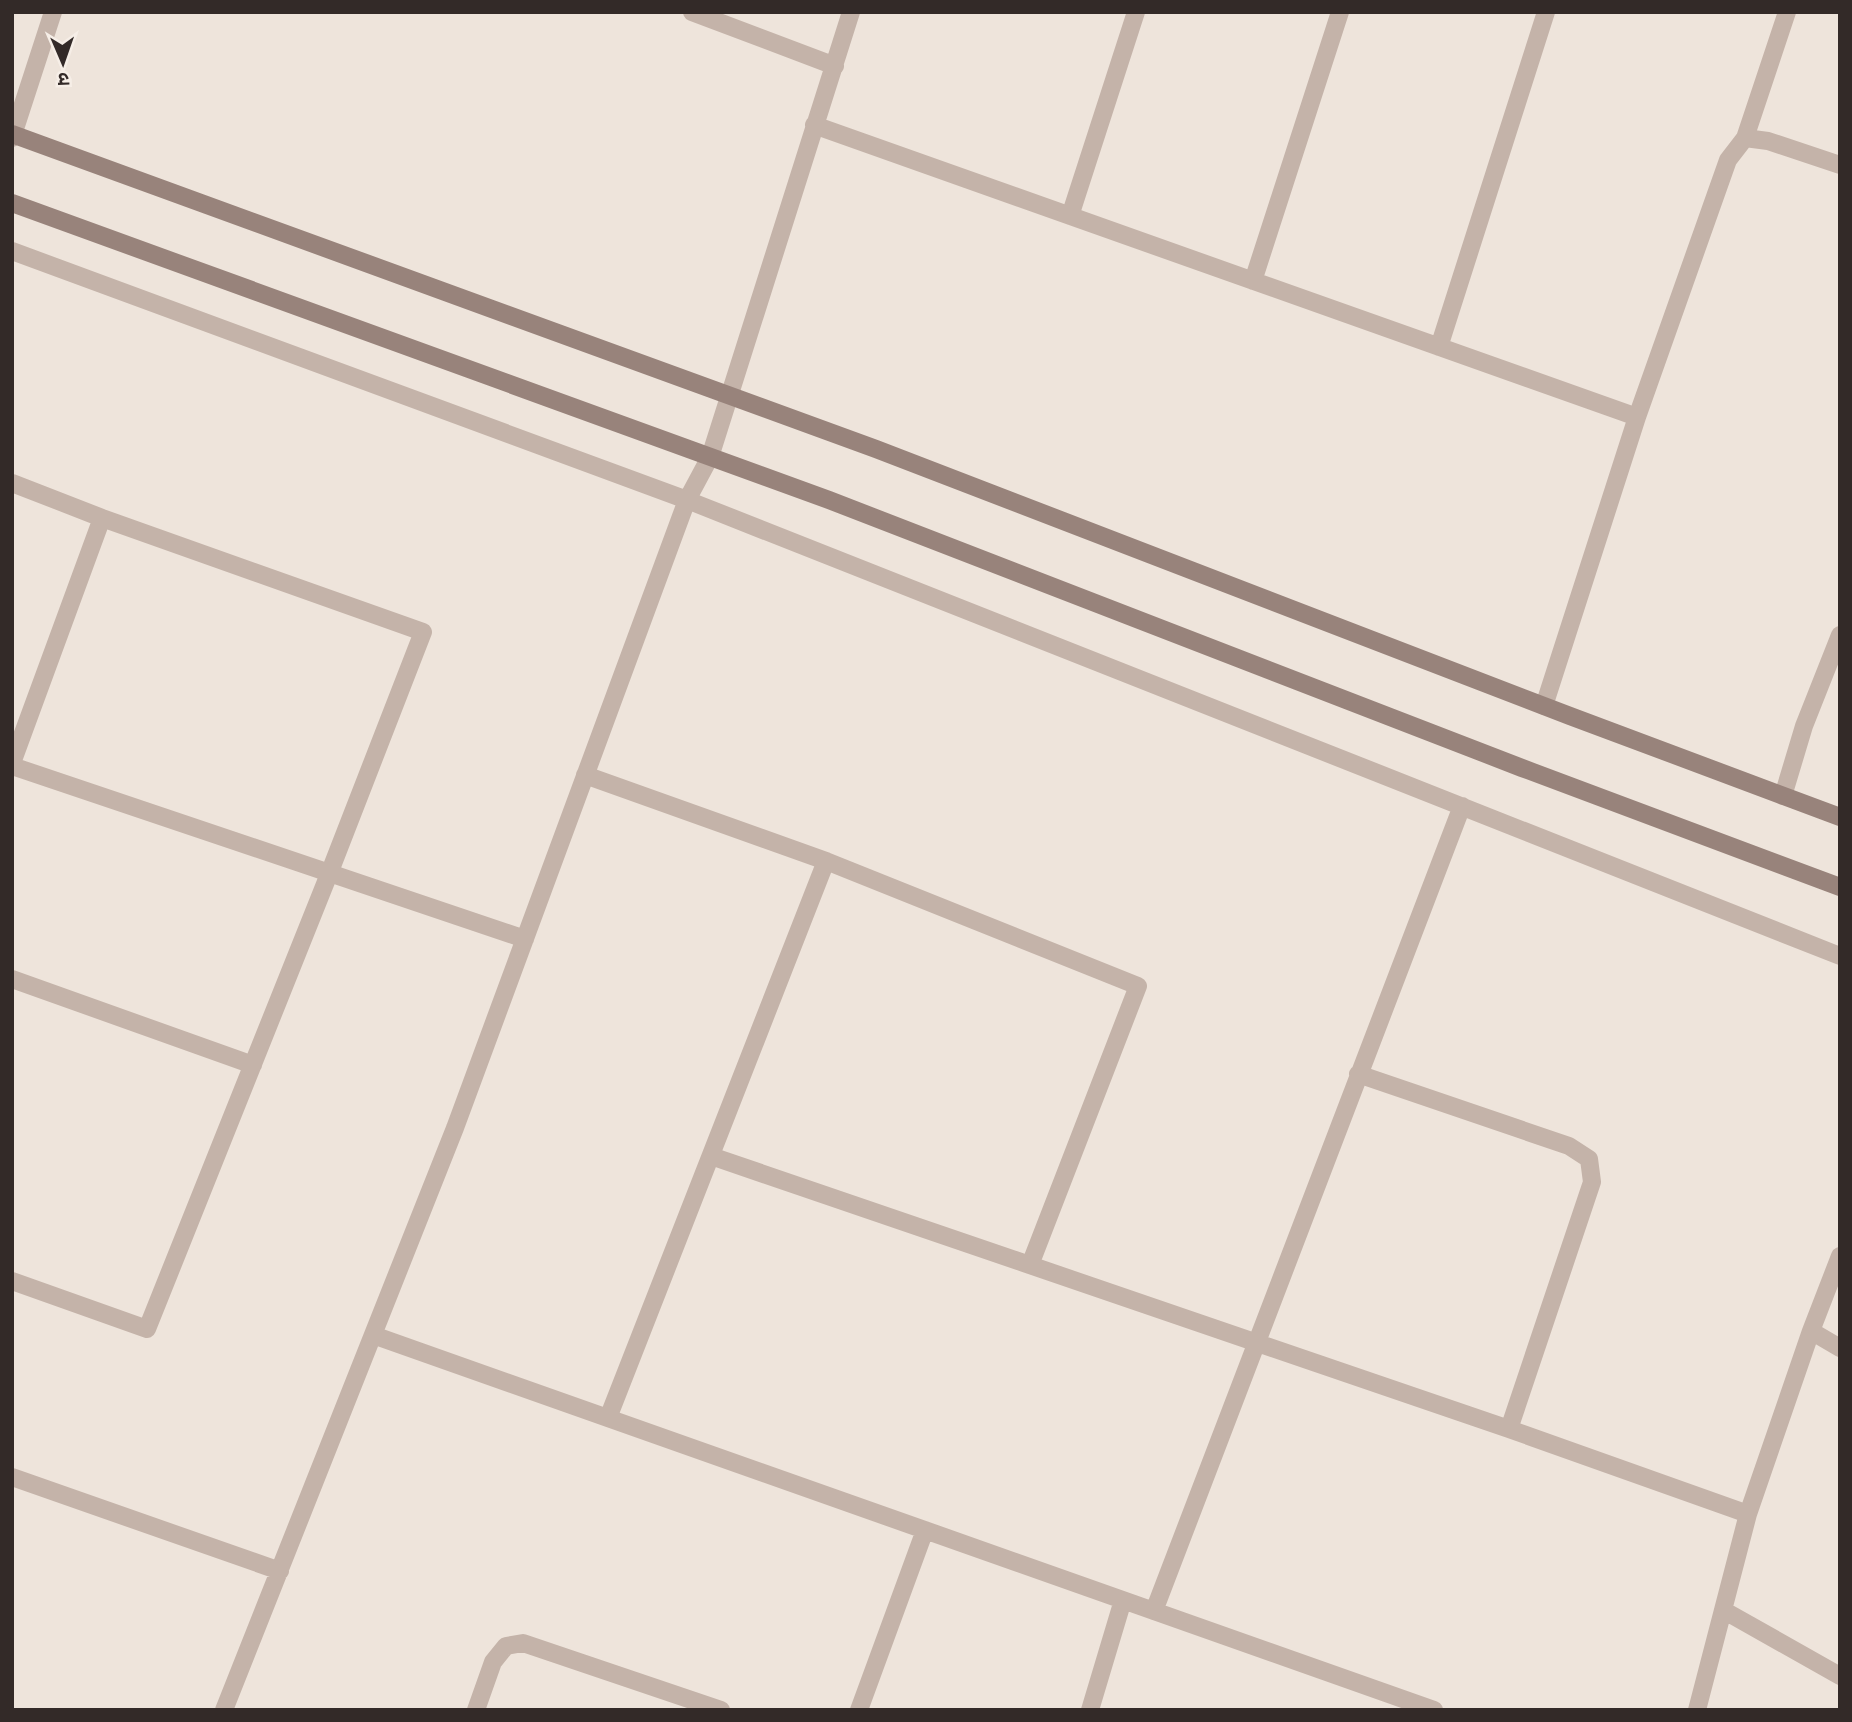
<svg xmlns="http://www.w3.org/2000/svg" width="1852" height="1722" font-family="Arial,'Noto Sans Devanagari',sans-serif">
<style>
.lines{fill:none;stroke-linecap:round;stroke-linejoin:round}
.street{stroke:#c4b3a9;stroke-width:18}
.secondary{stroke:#98837b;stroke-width:18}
</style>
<rect width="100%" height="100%" fill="#eee4db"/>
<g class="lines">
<path class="street" d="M692 12 835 66
M814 125 1637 417
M12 138 53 12
M1745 138 1768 141 1840 165
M1070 216 1136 12
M12 251 687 500 1840 956
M1253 281 1340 12
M1439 347 1546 12
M12 483 102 518 423 632 329 874 147 1329 12 1281
M1544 706 1637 417 1728 160 1745 138 1787 12
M12 763 102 518
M12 766 525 939
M585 775 826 861 1138 986 1030 1265
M1783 796 1804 726 1840 635
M12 979 253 1065
M1358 1074 1569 1146 1589 1159 1592 1182 1509 1429
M711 1156 1509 1429 1748 1514
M1811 1331 1840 1348
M373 1335 1434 1710
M608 1418 826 861
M12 1477 280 1571
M1723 1610 1840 1676
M1154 1611 1462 806
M224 1710 455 1128 687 500 710 457 851 12
M476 1710 493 1662 506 1646 523 1643 721 1710
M859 1710 925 1530
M1090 1710 1123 1600
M1697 1710 1748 1514 1811 1331 1840 1256"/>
<path class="secondary" d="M12 134 876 449 1570 716 1840 817
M12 203 829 500 1522 768 1840 887"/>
</g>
<rect width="1852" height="1722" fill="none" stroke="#332a28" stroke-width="28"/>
<g transform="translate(63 63) rotate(178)" stroke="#f6eee7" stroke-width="5" paint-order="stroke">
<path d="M0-5L12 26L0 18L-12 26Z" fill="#332a28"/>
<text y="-10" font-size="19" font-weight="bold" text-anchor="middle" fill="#332a28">उ</text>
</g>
</svg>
